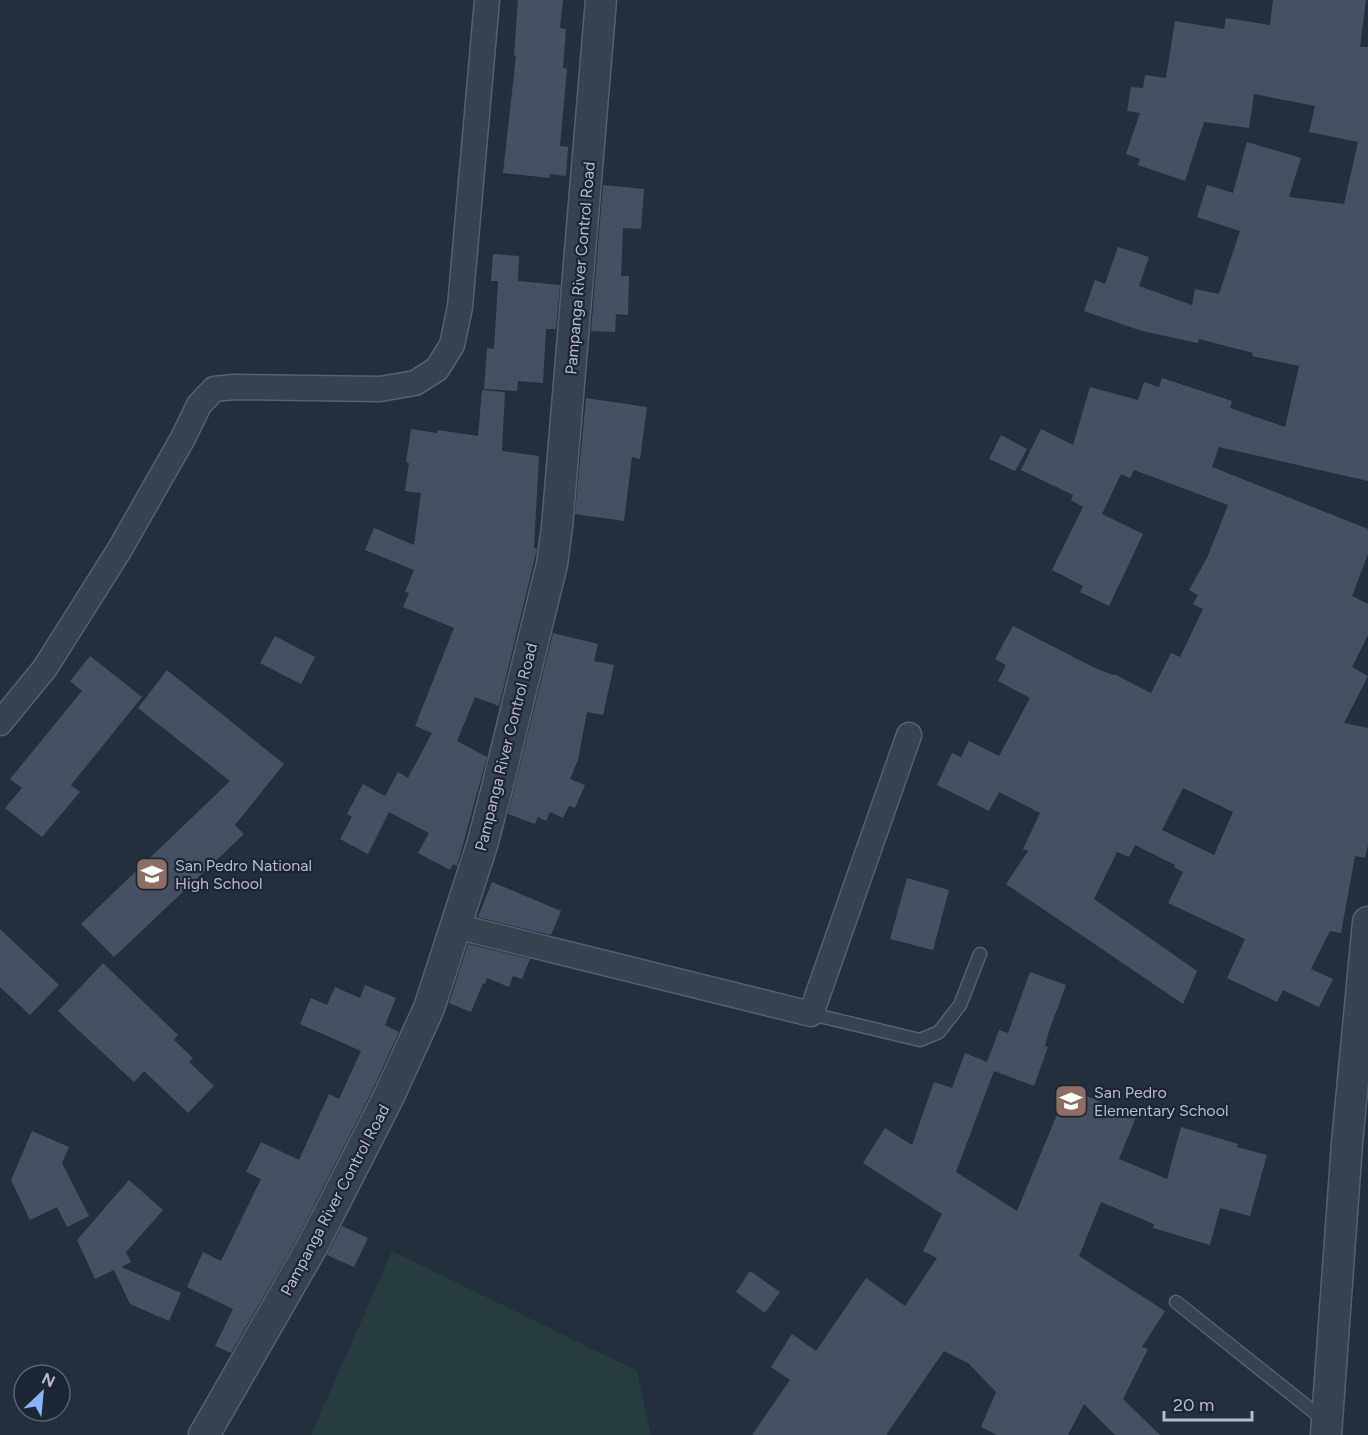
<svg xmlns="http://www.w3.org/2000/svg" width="1368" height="1435" font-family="Figtree,sans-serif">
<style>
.green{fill:#263c3f}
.building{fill:#455162;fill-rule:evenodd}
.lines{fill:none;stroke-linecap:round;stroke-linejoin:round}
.service-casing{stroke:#565f6c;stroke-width:15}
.minor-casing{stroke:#565f6c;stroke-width:27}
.tertiary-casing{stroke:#565f6c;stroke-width:33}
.service{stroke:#38414e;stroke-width:12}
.minor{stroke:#38414e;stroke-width:24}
.tertiary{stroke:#38414e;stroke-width:30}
.labels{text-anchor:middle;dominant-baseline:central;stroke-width:4.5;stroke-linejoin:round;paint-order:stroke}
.street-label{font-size:16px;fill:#b4bcc9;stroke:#1d2633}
.poi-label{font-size:16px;fill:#b4bcc9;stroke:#1d2633;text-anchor:start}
</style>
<rect width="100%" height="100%" fill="#242f3e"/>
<path class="green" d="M392 1251 637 1371 651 1435H311Z"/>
<path class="building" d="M518 0H563L560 28 566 29 563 68 567 69 560 146 568 147 566 176 550 174V178L503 173 516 56H514Z
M1273 0H1366L1360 47H1368V481L1219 447 1212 467 1368 529V554L1352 596 1368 604V635L1352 667 1368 676 1344 723 1368 728V845L1365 858 1355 856 1341 933 1330 931 1311 969 1333 979 1319 1007 1283 990 1277 1002 1227 978 1245 939 1168 903 1183 872 1174 867 1175 865 1135 845 1129 857 1117 852 1094 899 1197 971 1183 1004 1006 884 1028 851 1023 849 1040 813 999 792 989 811 937 785 952 753 961 757 969 741 999 756 1030 698 998 681 1006 665 995 659 1013 626 1095 668 1113 675 1114 674 1151 693 1171 653 1180 657 1203 609 1193 604 1198 595 1189 590 1207 558 1228 505 1134 470 1130 478 1121 474 1102 514 1143 534 1109 606 1080 592 1083 586 1052 570 1083 507 1071 500 1073 495 1021 470 1041 429 1073 445 1090 387 1138 400 1144 382 1159 387 1162 378 1232 401 1230 408 1285 427 1299 366 1252 356 1253 353 1199 339 1198 343 1142 331 1084 311 1095 280 1105 284 1118 247 1149 257 1139 286 1192 305 1195 289 1219 294 1240 231 1197 217 1207 185 1233 193 1247 142 1301 158 1289 197 1344 204 1358 142 1309 132 1315 106 1254 94 1249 128 1204 122 1185 181 1138 165 1140 159 1126 154 1140 113 1127 111 1131 87 1143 88 1145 75 1166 78 1175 21 1224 29 1226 18 1270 25ZM1183 788 1233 812 1214 855 1162 830Z
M603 185 644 189 641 229 623 228 621 276H629L628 315 616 314 615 332 591 331Z
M493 254 519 256 518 281 560 285 556 329H546L543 383 518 381 517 391 484 389 487 348 494 349 498 281H491Z
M482 390 505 392 502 451 539 456 534 548 537 549 499 706 475 697 457 741 487 757 457 866 453 864 450 870 418 853 429 833 389 812 368 854 340 839 352 817 347 814 363 784 385 796 398 772 408 778 432 733 415 726 454 628 403 607 409 593 405 592 414 570 365 550 374 528 414 545 421 493 405 491 409 463 406 462 411 429 437 433 438 430 478 436Z
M586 398 647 407 640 459 632 457 624 521 575 514Z
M1001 435 1027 449 1015 471 989 459Z
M553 633 598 644 594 661 614 665 603 715 587 712 578 760 570 779 585 785 575 808 569 806 563 818 550 812 546 821 538 817 535 824 508 814Z
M275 636 315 657 301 684 260 663Z
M90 656 142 697 71 785 80 792 42 837 5 808 22 788 10 779 82 691 70 681Z
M167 670 284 764 235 825 244 834 114 957 81 924 230 781 138 708Z
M907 878 949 890 933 950 890 939Z
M492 882 561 911 551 935 478 917Z
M0 929 59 985 30 1015 0 987Z
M468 944 530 959 522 979 513 976 509 987 487 978 485 984 483 983 471 1012 449 1003Z
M103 963 178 1035 174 1040 193 1058 189 1062 214 1086 188 1113 144 1071 134 1082 58 1011Z
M1030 972 1066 985 1049 1031 1045 1046 1048 1047 1034 1086 994 1071 956 1172 1017 1211 1068 1088 1136 1117 1119 1159 1167 1179 1181 1127 1238 1144 1237 1147 1267 1155 1250 1216 1220 1208 1210 1245 1153 1228 1154 1224 1101 1202 1079 1256 1165 1311 1142 1347 1148 1349 1123 1399 1160 1435H1115L1084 1404 1068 1435H997L981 1427 996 1392 968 1363 944 1351 886 1435H752L790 1380 771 1367 792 1334 816 1351 866 1278 905 1306 937 1258 923 1251 942 1214 863 1163 885 1128 912 1145 934 1082 952 1088 965 1053 987 1062 999 1030 1008 1033Z
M365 985 396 998 385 1025 399 1032 373 1089 298 1237 231 1353 215 1346 233 1309 187 1287 203 1252 221 1261 261 1179 246 1172 261 1142 299 1160 329 1094 339 1099 361 1051 300 1024 311 998 327 1005 335 987 360 998Z
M32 1131 69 1147 62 1163 89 1216 67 1227 57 1207 30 1220 11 1180Z
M129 1180 163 1210 126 1252 131 1262 121 1267 181 1293 169 1321 130 1304 114 1270 95 1279 77 1240Z
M342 1226 368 1238 354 1267 327 1255Z
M750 1271 780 1292 765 1313 736 1292Z"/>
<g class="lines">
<g class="service-casing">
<path id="service" d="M811 1014 920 1040 939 1032 960 1005 980 954
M1176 1302 1324 1420"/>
</g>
<g class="minor-casing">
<path id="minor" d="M0 723 45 668 120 549 183 438 199 405 214 389 234 387 380 389 415 383 437 369 452 345 460 307 487 0
M455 926 811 1014 909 735"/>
</g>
<g class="tertiary-casing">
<path id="tertiary" d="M204 1435 313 1245 389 1096 429 1008 482 845 497 788 552 564 557 527 601 0
M1326 1435 1347 1143 1368 922"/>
</g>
<use href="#service" class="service"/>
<use href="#minor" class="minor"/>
<use href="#tertiary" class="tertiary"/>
</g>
<defs>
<g id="school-square" transform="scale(1.725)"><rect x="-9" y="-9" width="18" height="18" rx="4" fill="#8d6e63" stroke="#1d2633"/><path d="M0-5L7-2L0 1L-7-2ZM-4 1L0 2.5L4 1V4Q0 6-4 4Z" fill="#fff"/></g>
</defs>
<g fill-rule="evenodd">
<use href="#school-square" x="152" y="874"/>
<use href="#school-square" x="1071" y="1101"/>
</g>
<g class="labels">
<g class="street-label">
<text transform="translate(580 268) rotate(-85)">Pampanga River Control Road</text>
<text transform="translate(506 747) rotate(-76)">Pampanga River Control Road</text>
<text transform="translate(335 1200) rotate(-62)">Pampanga River Control Road</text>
</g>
<g class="poi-label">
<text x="175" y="865">San Pedro National<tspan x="175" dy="18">High School</tspan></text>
<text x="1094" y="1092">San Pedro<tspan x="1094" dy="18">Elementary School</tspan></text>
</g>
</g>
<g transform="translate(42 1393) rotate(26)"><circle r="28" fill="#1d2633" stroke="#59626f" stroke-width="1.5"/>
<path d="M0-4.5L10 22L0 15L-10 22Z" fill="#8ab4f8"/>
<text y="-9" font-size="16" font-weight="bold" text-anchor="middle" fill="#b4bcc9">N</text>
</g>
<path d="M1164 1411v9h88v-9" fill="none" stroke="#b4bcc9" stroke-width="3"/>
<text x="1173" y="1411" font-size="18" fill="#b4bcc9" stroke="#1d2633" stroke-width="4.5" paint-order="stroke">20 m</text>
</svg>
